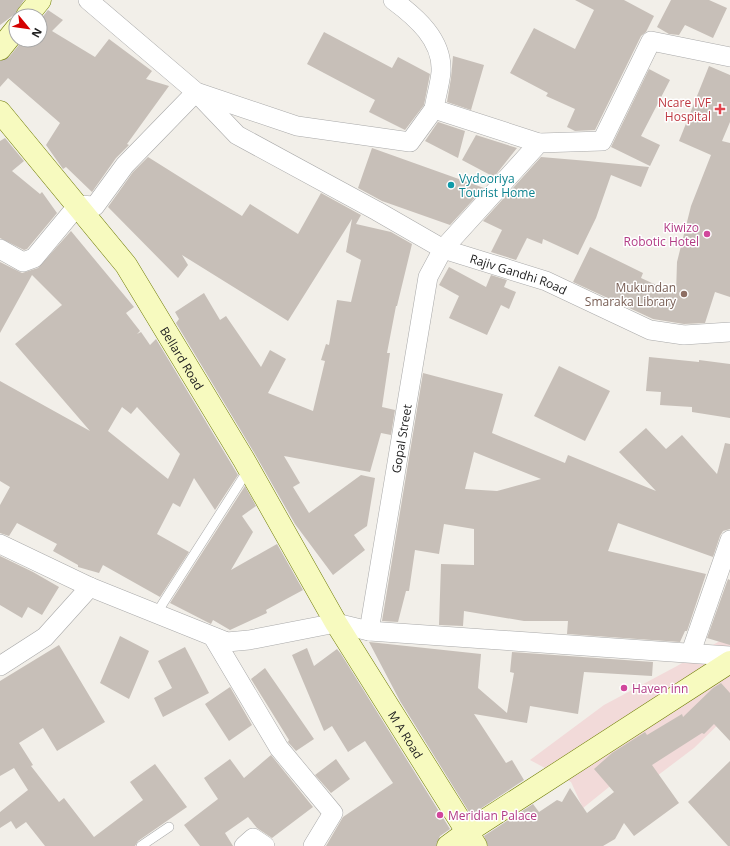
<svg xmlns="http://www.w3.org/2000/svg" width="730" height="846" font-family="'Open Sans',sans-serif">
<style>
.commercial{fill:#f2dad9}
.building{fill:#c7bfb8;fill-rule:evenodd}
.lines{fill:none;stroke-linecap:round;stroke-linejoin:round}
.lane-casing{stroke:#a9a9a9;stroke-width:10}
.street-casing{stroke:#a9a9a9;stroke-width:20}
.secondary-casing{stroke:#707d05;stroke-width:23}
.lane{stroke:#fff;stroke-width:9}
.street{stroke:#fff;stroke-width:19}
.secondary{stroke:#f7fabf;stroke-width:22}
.health-dot{fill:#e0444e;stroke:#fff;stroke-width:1.5}
.culture-dot{fill:#0f9aa8;stroke:#fff;stroke-width:1.5}
.hotel-dot{fill:#d1479c;stroke:#fff;stroke-width:1.5}
.education-dot{fill:#8d6e63;stroke:#fff;stroke-width:1.5}
.labels{text-anchor:middle;dominant-baseline:central;stroke-width:3;stroke-linejoin:round;paint-order:stroke}
.health-label{font-size:12px;fill:#be3a42;stroke:#fff;text-anchor:end}
.culture-label{font-size:12px;fill:#0d838f;stroke:#fff;text-anchor:start}
.hotel-label{font-size:12px;fill:#b23c85;stroke:#fff;text-anchor:start}
.street-label{font-size:12px;fill:#222;stroke:#fff}
.education-label{font-size:12px;fill:#785e54;stroke:#fff;text-anchor:end}
</style>
<rect width="100%" height="100%" fill="#f2efe9"/>
<path class="commercial" d="M730 635V713L694 748 645 785 614 783 583 808 571 782 530 760 604 705 677 666Z"/>
<path class="building" d="M0 0H24L15 14 0 25Z
M575 0H624L654 16 646 32 641 36 595 130 575 131 567 127 575 109 546 96 548 93 510 73 534 28 575 49 594 10Z
M671 0H709L727 8 713 38 685 25 679 35 669 34 657 27Z
M48 10 63 20 52 31 95 57 109 39 152 71 146 79 169 86 127 144 129 145 116 158 92 192 66 167 63 169 46 145 60 123 8 78 0 87V61L9 57 23 40H40V20Z
M324 32 392 68 398 57 430 74 424 105 405 130 369 112 375 100 307 64Z
M453 56 484 65 471 110 447 102 451 78Z
M709 66 730 75V122L722 141 730 143V297L715 292 705 323 684 324 653 319 573 282 590 247 643 273 641 278 676 294 677 262 691 206 711 155 679 141Z
M649 69 670 80 641 136 660 145 650 166 611 147Z
M438 122 465 131 458 158 425 141Z
M476 135 517 148 494 177 462 160Z
M5 138 24 161 12 171 40 194 42 192 57 213 27 249 24 250 0 238V141Z
M372 148 484 188 450 225 382 201 358 188Z
M148 157 242 216 250 204 298 234 321 193 361 215 356 224 391 232 412 244 397 306H396L387 353H390L382 407 395 410 391 435 381 433 370 472 284 456 300 483 293 487 309 513 361 475 375 478 367 526 354 535 365 550 333 575 295 524 255 454 176 323 179 319 175 312 204 293 220 320 226 316 261 367 270 350 286 359 268 393 313 411 325 361 321 360 326 344 329 345 337 300 351 302 361 260 346 252 352 219 288 321 182 255 188 265 178 278 108 207 133 172Z
M541 157 588 161 649 167 641 187 611 175 596 218 578 255 543 239 542 244 527 238 516 260 491 252 502 230 483 221Z
M71 231 134 307 126 313 140 331 137 334 141 332 150 345 156 339 238 475 215 510 194 478 180 507 173 503 157 534 189 552 160 597 103 565 99 573 78 567V565L53 551 57 544 17 523 9 536 0 533V505L10 487 0 481V381L90 431 15 344 62 305 32 275 0 333V262L22 273 38 268ZM122 407 131 414 137 407 180 454 168 479 108 431Z
M449 267 486 287 491 275 507 280 504 287 516 292 509 309 501 305 487 335 449 318 459 296 439 285Z
M649 357 699 362V360L730 364V418L692 412V407L660 405 661 392 646 391Z
M559 366 610 391 585 441 534 416Z
M423 373 503 394 492 433 565 463 568 455 656 491 619 452 646 428 666 449 682 435 717 474 725 443 730 444V529L723 531 720 536 713 557 618 523 608 551 706 574 687 631H685L680 642 567 634 568 621H524L464 611 463 626 439 625 441 564 474 565V529L444 524 439 554 415 550 409 591H406L398 622 382 621ZM474 452 541 479 497 491 465 489Z
M245 486 256 506 242 516 253 532 231 570 277 544 303 590 266 610 267 613 230 630 213 620 211 624 170 603Z
M0 556 33 572 59 587 42 615 28 607 22 618 0 605Z
M728 579 730 580V645L707 638Z
M120 636 149 651 129 699 100 683Z
M369 642 481 654 478 688 507 713 514 673 510 672 512 652 653 662 652 676 584 672 578 714 530 706 527 723 474 714 506 763 512 760 524 780 471 815 400 701Z
M59 645 105 722 57 751 43 728 19 743 33 765 31 766 59 802 64 798 94 837 143 800 130 782 155 764 187 807 138 841 135 846H45L26 822 16 829 11 821 0 828V812L28 790 14 768 0 776V681Z
M185 647 209 693 163 717 154 698 172 688 158 661Z
M307 648 314 666 337 649 341 654 450 829 440 836 436 846H326L343 817 393 783 365 741 348 752 332 726 324 731 292 655Z
M265 668 314 739 296 751 288 742 289 740 251 679Z
M721 683 730 693V741L714 724 704 734 702 733 652 765 679 803 634 836 624 823 615 839 603 846H488L484 836 533 804 539 812 557 800 562 802 570 788 587 813 614 792 594 769 612 753 645 732 647 735 682 714 683 717 713 688Z
M230 687 252 725 229 741 205 704Z
M271 755 313 807 272 838 257 828 248 817 225 833 233 846H200L184 825 218 799 204 778 230 759 244 778Z
M336 759 350 779 331 793 315 775Z
M730 761V846H728L688 802Z"/>
<g class="lines">
<g class="lane-casing">
<path id="lane" d="M156 614 248 470
M141 846 169 827"/>
</g>
<g class="street-casing">
<g id="street">
<path d="M88 0 196 92 297 126 410 142 434 109"/>
<path d="M393 0C416 17 443 40 441 72 440 84 436 96 434 109L539 143"/>
<path id="s1" d="M0 249 23 262 34 258 78 205 95 206 125 165 196 92 237 135 377 211 443 249 546 281 650 330 684 335 730 332"/>
<path d="M0 544 90 587 227 642 249 640 336 623 369 631 730 656"/>
<path id="s2" d="M369 631 428 277 443 249 539 143 602 141 651 41 730 57"/>
<path d="M213 637 279 748 333 813 313 846"/>
<path d="M691 652 730 540"/>
<path d="M0 666 45 637 90 587"/>
<path d="M244 846 253 838 265 846"/>
</g>
</g>
<g class="secondary-casing">
<g id="secondary">
<path d="M27 16 40 0"/>
<path d="M0 49 16 29"/>
<path id="s3" d="M0 112 126 265 244 460 336 623 476 846"/>
<path d="M448 846 467 832 730 662"/>
</g>
</g>
<use href="#lane" class="lane"/>
<use href="#street" class="street"/>
<use href="#secondary" class="secondary"/>
</g>
<path class="health-dot" d="M718 103h4v4h4v4h-4v4h-4v-4h-4v-4h4z"/>
<circle class="culture-dot" cx="451" cy="185" r="4"/>
<g class="hotel-dot">
<circle cx="707" cy="234" r="4"/>
<circle cx="624" cy="688" r="4"/>
<circle cx="440" cy="815" r="4"/>
</g>
<circle class="education-dot" cx="684" cy="294" r="4"/>
<g class="labels">
<g class="health-label">
<text x="711" y="102">Ncare IVF<tspan x="711" dy="14">Hospital</tspan></text>
</g>
<g class="culture-label">
<text x="459" y="178">Vydooriya<tspan x="459" dy="14">Tourist Home</tspan></text>
</g>
<g class="hotel-label">
<text x="699" y="227" text-anchor="end">Kiwizo<tspan x="699" dy="14">Robotic Hotel</tspan></text>
<text x="632" y="688">Haven inn</text>
<text x="448" y="815">Meridian Palace</text>
</g>
<g class="street-label">
<text stroke="none"><textPath href="#s1" startOffset="651">Rajiv Gandhi Road</textPath></text>
<text stroke="none"><textPath href="#s3" startOffset="307">Bellard Road</textPath></text>
<text stroke="none"><textPath href="#s2" startOffset="195">Gopal Street</textPath></text>
<text stroke="none"><textPath href="#s3" startOffset="745">M A Road</textPath></text>
</g>
<g class="education-label">
<text x="676" y="287">Mukundan<tspan x="676" dy="14">Smaraka Library</tspan></text>
</g>
</g>
<g transform="translate(28 28) rotate(119)"><circle r="19" fill="#ffffff" stroke="#a7a7a7"/>
<path d="M0-3L7 15L0 10L-7 15Z" fill="#d40000"/>
<text y="-6" font-size="11" font-weight="bold" text-anchor="middle" fill="#222222">N</text>
</g>
</svg>
